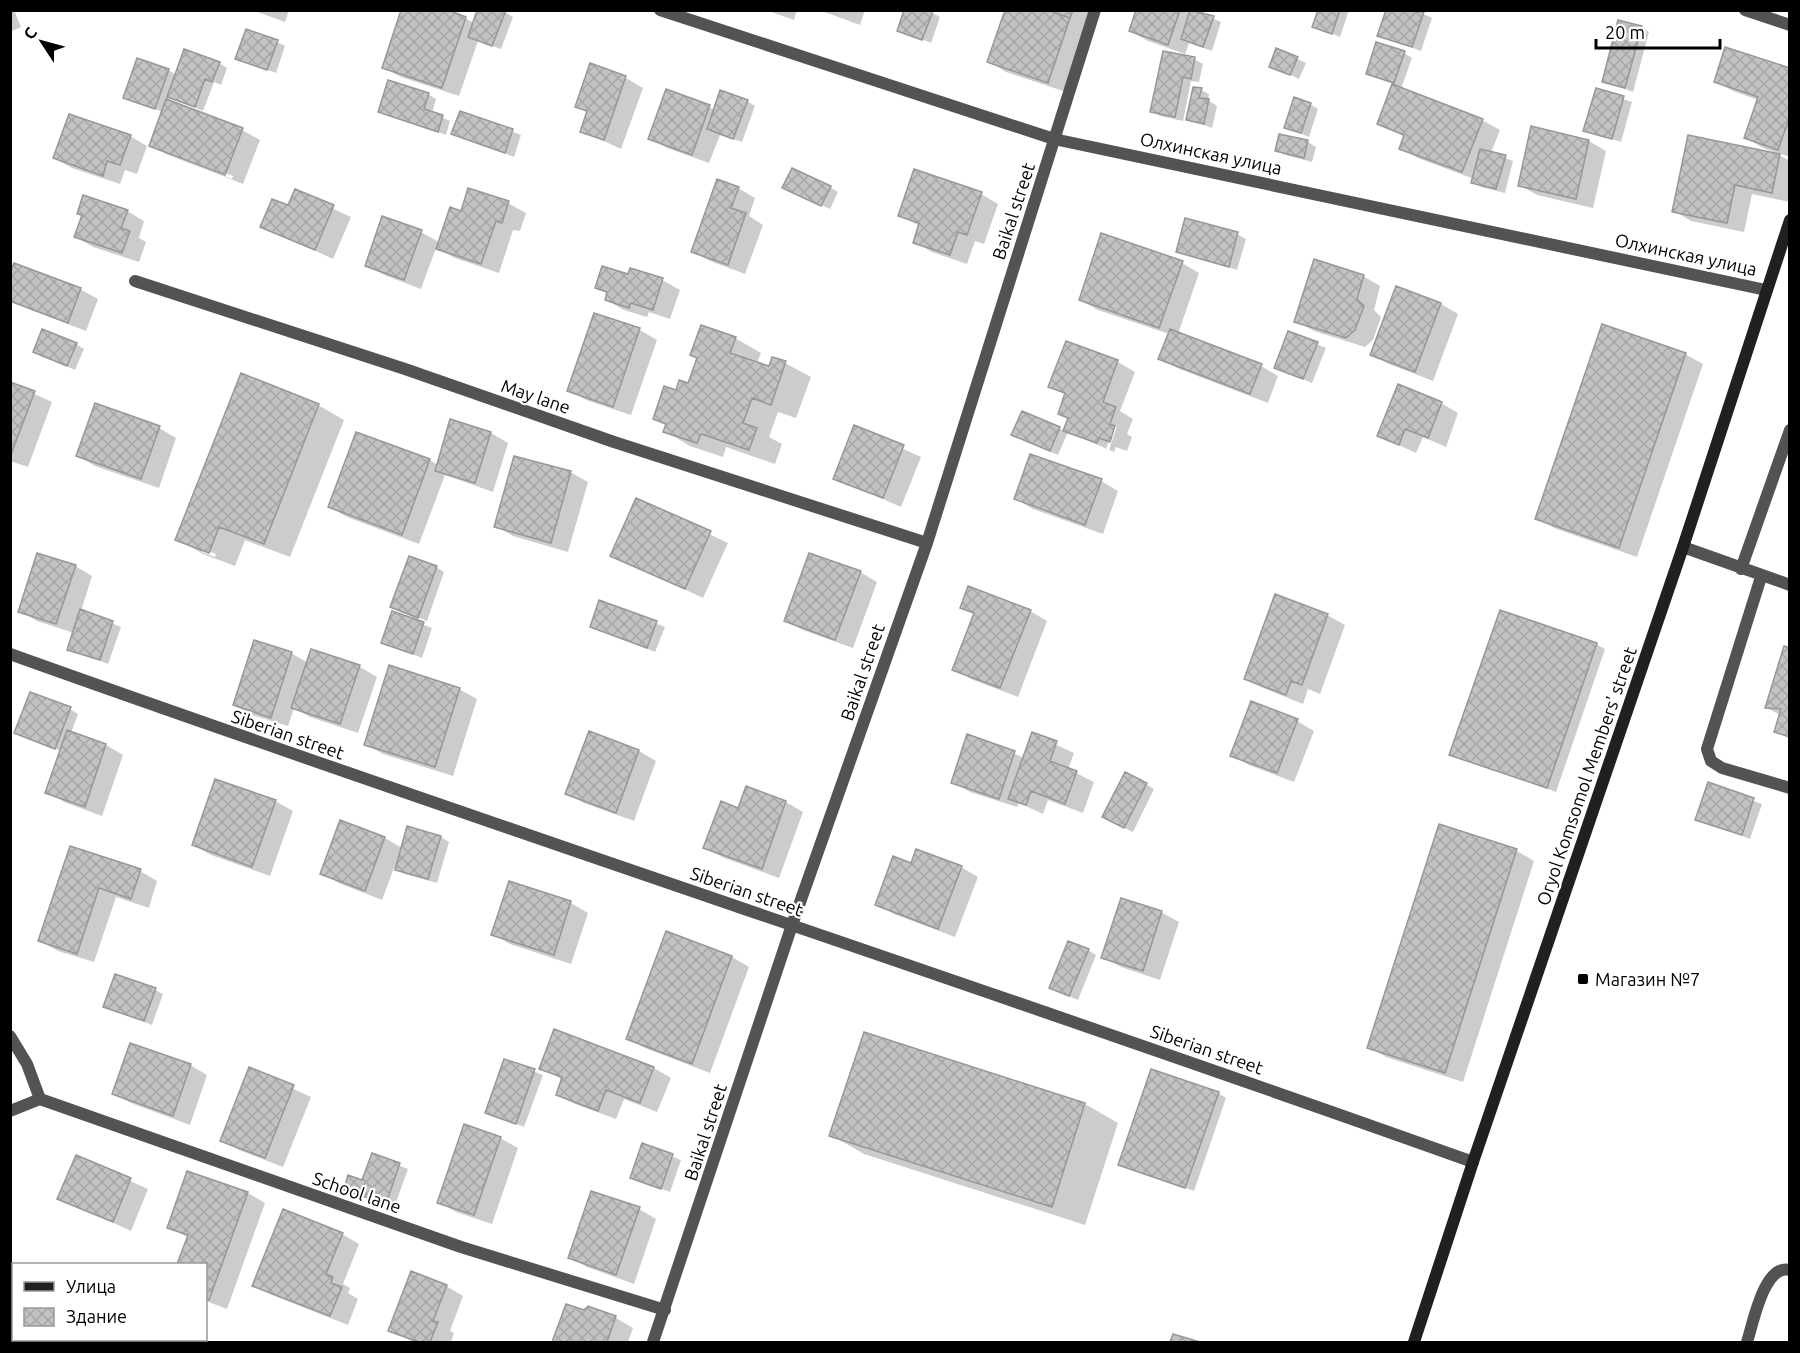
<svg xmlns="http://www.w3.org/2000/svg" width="1800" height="1353" font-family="Ubuntu,sans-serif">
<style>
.shadow{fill:#0003;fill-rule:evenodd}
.building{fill:url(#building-cross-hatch);stroke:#979797;stroke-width:1.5}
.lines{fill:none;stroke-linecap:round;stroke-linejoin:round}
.lane{stroke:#535353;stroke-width:12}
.street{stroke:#535353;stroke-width:12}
.secondary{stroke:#202020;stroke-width:12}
.poi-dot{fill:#000;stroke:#fff;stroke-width:2}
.labels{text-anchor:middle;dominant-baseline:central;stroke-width:4.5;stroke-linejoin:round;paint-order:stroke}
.street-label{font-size:18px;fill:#000;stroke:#fff}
.poi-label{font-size:18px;fill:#000;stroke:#fff;text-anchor:start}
</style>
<defs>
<pattern id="building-cross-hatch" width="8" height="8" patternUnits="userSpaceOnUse" patternTransform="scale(1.5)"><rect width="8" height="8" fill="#c3c3c3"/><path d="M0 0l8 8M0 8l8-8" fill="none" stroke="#a6a6a6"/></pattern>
</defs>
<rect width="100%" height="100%" fill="#fff"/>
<path class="shadow" d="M10 10H14L21 27 10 32Z
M252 10H289L285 22Z
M766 10H797L794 20Z
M819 10H865L860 25Z
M906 10H926L940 17 931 43 899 30Z
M1007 10H1093L1066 92 1006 72 989 62Z
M1137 10H1200V13L1221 22 1212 51 1189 43 1185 54 1148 41 1130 31Z
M1320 10H1349L1340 37 1314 26Z
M1387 10H1415L1432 18 1421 51 1379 35Z
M505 12 513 17 501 49 478 41 459 96 401 77 383 67 465 18 474 23Z
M1641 27 1649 32 1633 92 1604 81Z
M277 42 285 46 276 73 237 58Z
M1277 50 1306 63 1299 79 1271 66Z
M1404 53 1412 58 1401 89 1482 120 1500 130 1491 153 1513 161 1505 193 1481 187 1473 182 1474 179 1418 158 1401 148 1405 137 1379 123 1394 84 1368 74Z
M1194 59 1203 64 1199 82 1191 81 1183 121 1160 116 1152 111Z
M219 63 227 68 221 85 214 82 203 111 169 96 167 101 242 130 260 140 243 184 168 155 151 145 163 112 124 97 168 70 177 75ZM167 151 233 176 232 179 167 154Z
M591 65 626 78 643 88 621 149 582 131 588 113 577 106Z
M1790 70V157L1763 148 1746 138 1758 100 1733 91 1715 81Z
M1201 90 1209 94 1208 100 1217 106 1212 128 1188 119Z
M1597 90 1632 102 1621 142 1585 130Z
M428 94 436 99 432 113 450 121 446 135 380 111Z
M747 101 755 106 742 142 720 135 709 163 667 148 650 138 709 107 715 110Z
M1310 104 1318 109 1309 137 1286 127Z
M461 112 521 135 514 157 453 133Z
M130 136 147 146 137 174 125 170 120 184 72 168 54 158Z
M1280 136 1308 142 1316 147 1312 162 1285 155 1277 151Z
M1589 141 1606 151 1593 208 1537 195 1519 185Z
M1779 155 1790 161V202L1752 194 1744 232 1691 221 1674 211Z
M830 187 838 192 830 209 793 192Z
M738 188 755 198 749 216 763 225 745 274 710 261 692 251Z
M295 191 351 217 333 259 262 226 288 207Z
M981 194 998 204 984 244 975 241 967 264 932 252 915 242 920 226 900 216Z
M508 203 526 213 520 231 513 230 499 273 455 258 436 248 421 289 384 275 367 265 421 232 439 242 462 213Z
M127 211 144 221 139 238 146 242 139 262 93 247 76 237 83 216 79 213Z
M1237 234 1246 239 1237 270 1177 251Z
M1182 263 1199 273 1178 334 1261 366 1278 376 1268 403 1177 368 1160 358 1169 334 1098 310 1080 300Z
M629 276 662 280 680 290 670 319 649 312 647 317 624 310 606 300 608 294 597 288Z
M1363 276 1380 286 1374 310 1381 317 1373 340 1365 347 1314 331 1296 321Z
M10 278 80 289 98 299 86 331 10 302Z
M1397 288 1441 304 1458 314 1433 381 1389 364 1372 354Z
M595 315 640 330 657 340 631 415 586 400 569 390Z
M1289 333 1326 348 1312 383 1276 367Z
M735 338 761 353 757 363 770 368 785 363 811 377 796 418 778 412 769 437 782 444 775 464 726 447 723 457 690 446 665 431 667 426 654 419 677 392 689 385Z
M1067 343 1118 362 1135 372 1120 411 1133 419 1127 434 1132 437 1127 451 1116 447 1114 452 1068 432 1058 455 1021 439 1059 428 1064 431 1069 419 1060 413 1066 395 1050 386ZM1114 426H1117L1109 450 1106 449Z
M76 344 84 349 75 370 43 356Z
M1685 354 1703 364 1637 557 1554 528 1537 518Z
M10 383 52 402 28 467 10 461Z
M1441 403 1458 413 1446 447 1423 437 1416 453 1379 436Z
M318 405 344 420 290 557 245 540 235 566 203 554 177 539ZM202 549 216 554 215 557 202 552Z
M451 421 491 433 508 443 493 492 445 475 419 544 347 517 330 507 430 460 438 465Z
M855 427 921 457 901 507 835 478Z
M159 428 176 438 159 488 95 466 78 456Z
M570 472 588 482 568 552 513 536 496 526Z
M1101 481 1118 491 1103 534 1033 509 1016 499Z
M637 500 728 543 703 598 612 555Z
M75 566 92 576 81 611 121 627 108 664 69 649 74 633 37 621 20 611Z
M436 567 444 572 427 621 392 607Z
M860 572 877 582 853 648 803 630 786 621Z
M600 602 665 627 655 652 592 627Z
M962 607 1030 611 1047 621 1018 697 971 679 954 669 975 615Z
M393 613 432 628 422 658 383 642Z
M1327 615 1345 625 1320 694 1308 689 1303 704 1263 688 1245 678Z
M1596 644 1605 649 1556 792 1451 754Z
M1790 650V739L1775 731 1780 715 1767 708Z
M312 651 360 667 377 677 358 733 310 717 294 708 288 726 252 715 235 705 291 653 308 663Z
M459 689 477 699 453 776 383 754 366 744Z
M70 709 78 714 71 733 106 745 123 755 102 816 64 802 47 792 61 751 16 732Z
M1297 721 1314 731 1294 782 1249 765 1232 755Z
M589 733 639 751 656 761 634 821 584 803 567 793Z
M1033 734 1074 753 1068 769 1094 782 1083 813 1048 800 1043 814 1019 803 1017 807 970 792 953 782 968 736 1025 758Z
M1146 784 1154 789 1133 832 1112 822Z
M1709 784 1762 804 1750 839 1697 819Z
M747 788 786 802 803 812 779 878 722 857 705 847 739 810Z
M275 801 293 811 270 876 211 855 193 845Z
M341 822 385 838 402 848 441 837 449 842 437 883 405 874 394 868 382 900 339 883 321 873Z
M1440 826 1517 851 1534 861 1463 1082 1386 1057 1369 1047Z
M71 848 140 871 157 881 149 908 116 897 94 962 58 951 40 941Z
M912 864 961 867 978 877 955 937 894 914 877 904Z
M510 883 571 903 588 913 571 964 510 944 493 934Z
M1161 912 1179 922 1160 980 1121 967 1103 957Z
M667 933 732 957 749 967 710 1073 645 1048 628 1038Z
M1088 950 1096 955 1078 1000 1059 992Z
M155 990 163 994 152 1025 105 1006Z
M555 1031 654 1068 671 1078 657 1112 624 1099 616 1119 575 1104 557 1094 563 1080 541 1068Z
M865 1034 1085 1104 1118 1123 1085 1225 864 1154 831 1135Z
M505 1060 543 1075 524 1127 487 1112Z
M190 1065 207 1075 190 1125 131 1103 114 1094Z
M250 1069 311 1097 283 1167 239 1150 221 1140Z
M1218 1093 1226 1098 1194 1191 1120 1164Z
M500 1138 518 1148 492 1224 456 1212 439 1202Z
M643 1145 681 1160 670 1192 632 1177Z
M373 1155 408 1169 394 1208 345 1189 363 1182Z
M77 1157 148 1189 131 1231 59 1198Z
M188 1172 248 1193 265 1203 227 1309 206 1301V1264H179L189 1238 169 1227Z
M639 1209 656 1219 634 1284 587 1267 569 1257Z
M342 1234 359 1244 343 1284 350 1288 348 1293 358 1299 348 1325 272 1295 254 1285Z
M446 1286 463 1296 450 1331 454 1333 451 1342H413L390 1330Z
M567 1306 584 1312 588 1308 616 1318 633 1328 628 1342H554Z"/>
<path class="building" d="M401 10H448L466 17 442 88 382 68Z
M477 10H506L492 46 468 37Z
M904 10 933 11 922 40 897 31Z
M1005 10H1048L1070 18 1048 83 987 62Z
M1048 10H1073L1070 18Z
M1136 10H1180L1168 45 1129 31Z
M1190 10 1214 16 1203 47 1181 39Z
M1318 10H1340L1332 34 1312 27Z
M1386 10 1424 12 1412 47 1377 36Z
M1618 20 1642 26 1625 88 1602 82Z
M246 29 278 40 267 70 235 59Z
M1376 42 1405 51 1394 83 1366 74Z
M1725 47 1790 68V116L1778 150 1744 138 1758 97 1714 82Z
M1276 48 1298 57 1290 75 1269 67Z
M184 49 220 62 212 82 205 79 195 107 167 97Z
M1163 51 1195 57 1191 79 1183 77 1175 117 1150 112Z
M137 58 169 69 155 109 123 98Z
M590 63 626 76 604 140 580 132 587 111 575 107Z
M388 80 429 93 424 109 443 115 438 132 378 112Z
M1392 84 1483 119 1462 172 1399 149 1404 135 1377 124Z
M1193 87 1202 88 1199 98 1209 99 1204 124 1186 120Z
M1596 88 1624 96 1612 139 1583 131Z
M666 89 710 105 692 155 648 139Z
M720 90 748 100 733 139 707 129Z
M1294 97 1311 103 1301 133 1284 128Z
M166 99 243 128 225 175 149 146Z
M460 111 513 129 505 153 451 134Z
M69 114 131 135 120 165 107 161 103 176 53 158Z
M1531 126 1589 140 1576 199 1518 186Z
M1279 134 1308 140 1304 158 1275 151Z
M1688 135 1780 154 1772 193 1735 185 1727 223 1672 212Z
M1480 149 1506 155 1496 189 1471 183Z
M792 168 831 186 821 206 782 188Z
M914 169 982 192 967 235 958 232 950 255 913 243 919 223 898 216Z
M717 179 739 187 731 208 746 213 728 265 691 252Z
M468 188 509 201 502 223 496 221 481 264 436 249 450 207 461 211Z
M295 189 334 205 315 250 260 227 272 199 288 205Z
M83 195 128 210 121 228 130 231 122 253 74 237 82 215 77 214Z
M382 216 422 230 404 280 365 266Z
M1185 218 1238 232 1229 267 1176 252Z
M1101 233 1183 261 1159 328 1079 300Z
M1314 259 1364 275 1357 299 1364 306 1355 330 1346 338 1294 322Z
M14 263 81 288 68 323 10 301V274Z
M602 266 628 274 630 268 663 278 653 310 631 303 629 308 605 300 607 292 595 288Z
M1396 286 1441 303 1415 372 1370 355Z
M594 313 640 328 613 407 567 391Z
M1602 324 1686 353 1619 548 1535 519Z
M701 325 736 337 730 353 769 366 772 357 786 361 771 405 752 398 743 423 757 428 749 450 701 434 697 443 663 432 666 424 653 419 664 386 676 390 679 380 688 383 697 358 690 355Z
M42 329 77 343 67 366 33 352Z
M1170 329 1262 364 1250 394 1158 359Z
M1288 331 1318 342 1303 379 1274 368Z
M1066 341 1118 360 1103 402 1116 407 1110 424 1115 426 1110 442 1099 438 1097 443 1063 431 1068 418 1058 414 1065 393 1048 387Z
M241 373 319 404 264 544 219 527 209 553 175 540Z
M10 382 35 391 10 457Z
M1398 384 1442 402 1428 438 1405 429 1399 445 1377 436Z
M95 403 160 426 141 479 76 456Z
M1022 411 1060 427 1050 451 1011 435Z
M450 419 491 432 475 483 435 471Z
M854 425 904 445 883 498 833 479Z
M356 432 430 459 402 535 328 507Z
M1030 454 1102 479 1085 525 1014 499Z
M514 456 571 471 551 543 494 527Z
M636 498 711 531 685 589 610 556Z
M37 553 76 565 56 624 18 612Z
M809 553 861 571 835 640 784 621Z
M409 556 437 566 418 618 390 607Z
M968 586 1031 610 1000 688 952 670 974 613 960 608Z
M1275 594 1328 614 1302 685 1291 681 1286 695 1244 679Z
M599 600 657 621 647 648 590 627Z
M80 609 113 621 100 660 67 650Z
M1500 610 1597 643 1547 788 1449 755Z
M392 611 424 622 413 654 381 643Z
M254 640 292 652 271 718 233 705Z
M1784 646 1790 648V737L1774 732 1781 709 1765 708Z
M311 649 360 665 340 724 291 708Z
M389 665 460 688 435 767 364 745Z
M30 692 71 707 55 749 14 733Z
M1251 701 1298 719 1277 773 1230 756Z
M67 730 106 744 85 807 45 793Z
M589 731 639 750 616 813 565 794Z
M1032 732 1057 741 1050 761 1077 771 1065 804 1031 791 1026 805 1008 799Z
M967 734 1015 751 999 799 951 783Z
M1125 772 1147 783 1124 828 1102 817Z
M215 779 276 800 252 867 192 845Z
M1708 782 1754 798 1742 835 1695 820Z
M746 786 786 801 762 869 703 848 721 801 738 808Z
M340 820 385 837 365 891 320 874Z
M1439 824 1517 849 1445 1073 1367 1048Z
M407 826 441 836 428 879 395 870Z
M70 846 141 869 131 899 99 888 77 954 38 941Z
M916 849 962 866 938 929 875 905 893 856 911 863Z
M509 881 571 901 554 955 491 935Z
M1121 898 1162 911 1143 971 1101 958Z
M666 931 732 956 692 1064 626 1039Z
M1068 941 1089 949 1069 996 1049 988Z
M115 974 156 988 144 1021 103 1007Z
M554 1029 654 1067 640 1103 606 1090 598 1111 556 1095 562 1077 539 1069Z
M864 1032 1085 1103 1052 1207 829 1136Z
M130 1043 191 1064 173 1116 112 1094Z
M504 1059 535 1069 516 1124 485 1113Z
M249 1067 294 1085 265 1158 220 1141Z
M1151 1069 1219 1092 1185 1188 1118 1165Z
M464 1124 501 1137 474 1215 437 1203Z
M642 1143 673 1154 661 1189 630 1178Z
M372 1153 400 1163 386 1204 344 1190 348 1175 362 1180Z
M76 1155 131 1178 113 1222 57 1199Z
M187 1171 248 1192 209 1300 206 1299V1264H177L188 1235 167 1228Z
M591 1191 640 1207 616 1275 568 1258Z
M283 1209 343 1233 326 1274 333 1277 331 1283 342 1287 330 1316 252 1286Z
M411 1271 447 1285 433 1321 438 1322 430 1342H419L388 1331Z
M566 1304 584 1310 588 1306 616 1316 607 1342H552Z
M1173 1334 1200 1342H1170Z"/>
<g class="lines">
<path class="lane" d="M1683 547 1790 585
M1741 569 1790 430
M1761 577 1707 749 1711 761 1722 768 1790 788
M10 1036 27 1064 40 1099 10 1111
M1747 1342C1753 1324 1764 1263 1790 1270"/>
<path class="street" d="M660 10 1054 139 1766 290
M1745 10 1790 25
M135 281 405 369 614 442 927 543
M10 654C496 828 987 988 1473 1162
M40 1099 461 1247 665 1310
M653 1342 792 925 927 543 1095 10"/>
<path class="secondary" d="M1414 1342 1473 1162 1683 547 1790 220"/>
</g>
<rect class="poi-dot" x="1577" y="973" width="12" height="12" rx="3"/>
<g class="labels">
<g class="street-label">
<text transform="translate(1211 153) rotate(12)">Олхинская улица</text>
<text transform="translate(1013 211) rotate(-72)">Baikal street</text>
<text transform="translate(1686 254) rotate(12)">Олхинская улица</text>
<text transform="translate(536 396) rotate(19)">May lane</text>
<text transform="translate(862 672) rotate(-71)">Baikal street</text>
<text transform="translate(288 734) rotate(19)">Siberian street</text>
<text transform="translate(1586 776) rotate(-71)">Oryol Komsomol Members' street</text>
<text transform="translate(747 891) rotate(19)">Siberian street</text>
<text transform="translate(1207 1049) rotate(19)">Siberian street</text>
<text transform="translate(705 1132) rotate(-72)">Baikal street</text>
<text transform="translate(357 1192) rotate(19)">School lane</text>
</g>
<g class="poi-label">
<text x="1595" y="979">Магазин №7</text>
</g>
</g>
<rect width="1800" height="1353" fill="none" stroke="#000000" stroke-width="24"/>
<rect x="12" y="1263" width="195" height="78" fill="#ffffff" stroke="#999999" stroke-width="1.5"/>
<rect x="24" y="1282" width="30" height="9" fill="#202020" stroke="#999999" stroke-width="1.5"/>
<text x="66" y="1293" font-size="18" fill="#000000">Улица</text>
<rect x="24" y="1308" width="30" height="18" fill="url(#building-cross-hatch)" stroke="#999999" stroke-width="1.5"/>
<text x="66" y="1323" font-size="18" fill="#000000">Здание</text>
<g transform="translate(42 42) rotate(306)" stroke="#ffffff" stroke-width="4.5" paint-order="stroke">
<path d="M0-4.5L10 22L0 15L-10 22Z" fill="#000000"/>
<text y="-9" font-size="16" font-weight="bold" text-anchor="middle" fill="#000000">С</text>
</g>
<path d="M1596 39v9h124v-9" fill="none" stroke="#000000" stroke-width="3"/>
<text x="1605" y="39" font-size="18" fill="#000000" stroke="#ffffff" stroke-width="4.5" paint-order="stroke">20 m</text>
</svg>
